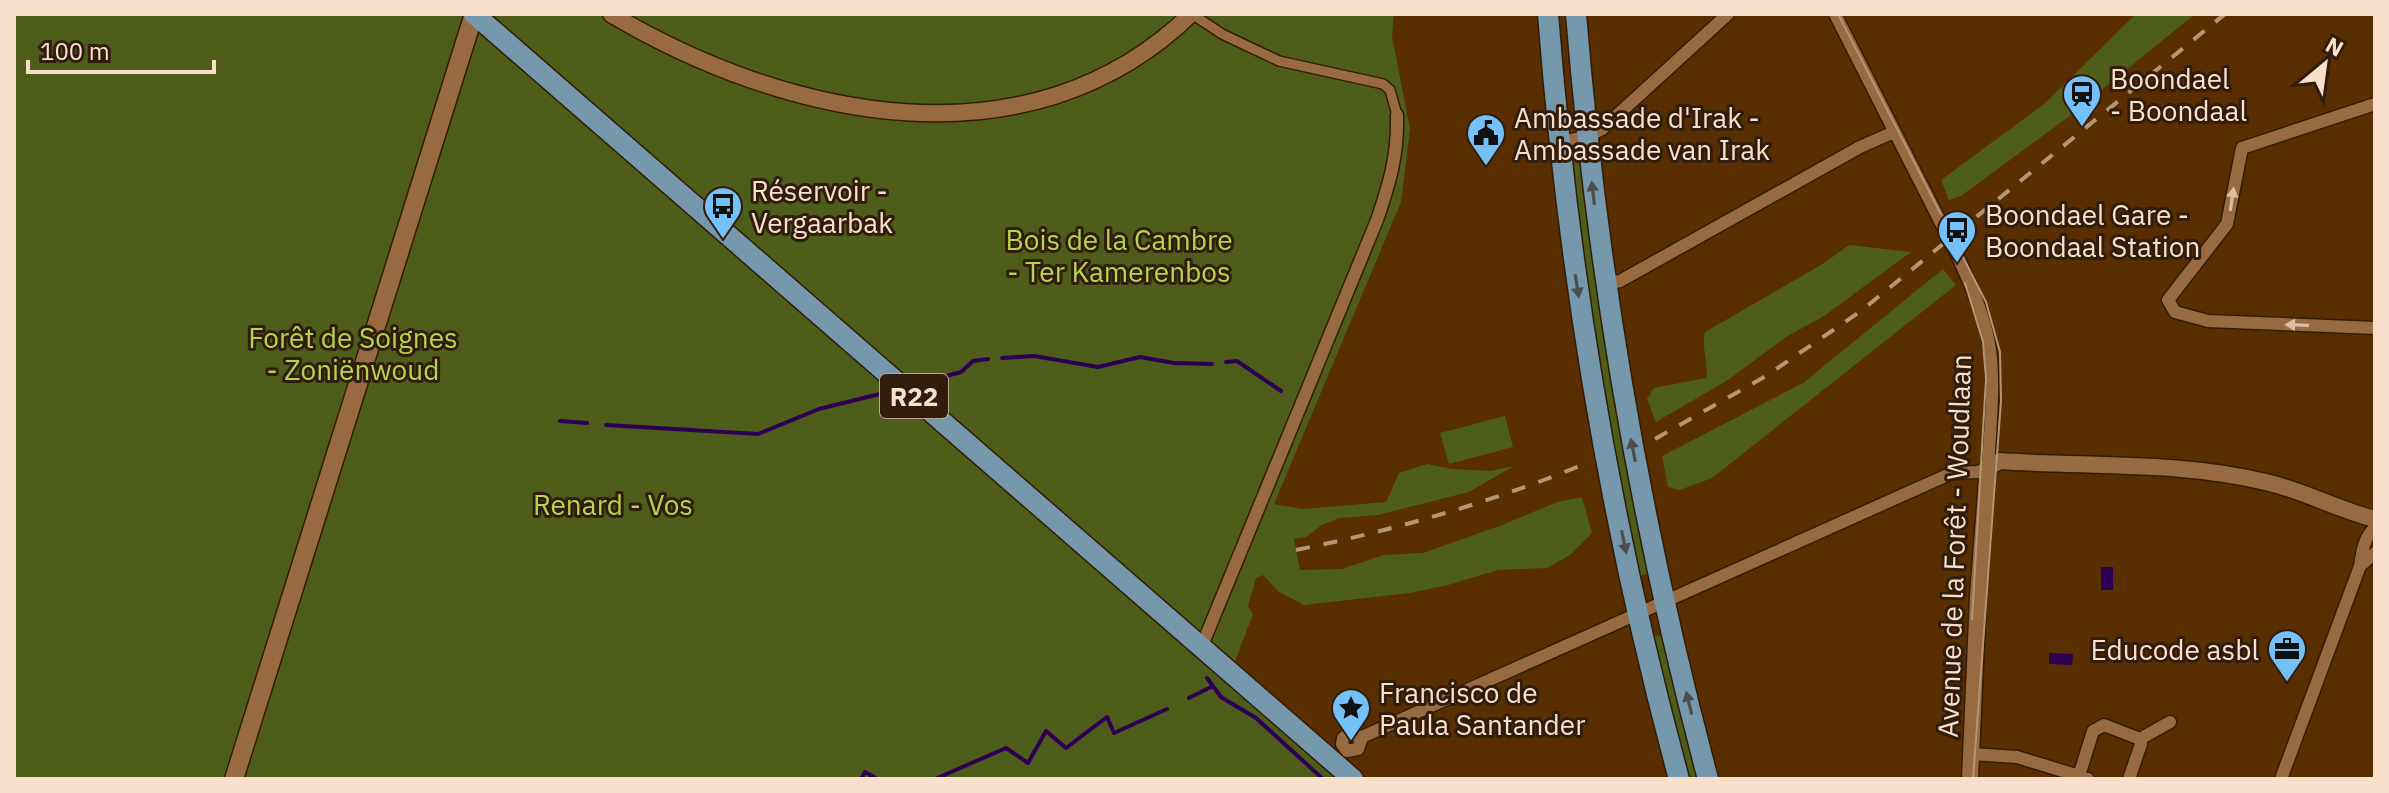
<svg xmlns="http://www.w3.org/2000/svg" width="2389" height="793" font-family="'IBM Plex Sans',sans-serif">
<style>
.green{fill:#4e5d19}
.water{fill:#2e0055}
.lines{fill:none;stroke-linecap:round;stroke-linejoin:round}
.stream{stroke:#2e0055;stroke-width:4}
.pedestrian-casing{stroke:#331c07;stroke-width:12}
.minor-casing{stroke:#331c07;stroke-width:15}
.tertiary-casing{stroke:#331c07;stroke-width:19}
.secondary-casing{stroke:#331c07;stroke-width:21}
.primary-casing{stroke:#331c07;stroke-width:23}
.pedestrian{stroke:#986a42;stroke-width:9}
.minor{stroke:#986a42;stroke-width:12}
.tertiary{stroke:#986a42;stroke-width:16}
.secondary{stroke:#986a42;stroke-width:18}
.primary{stroke:#7698ac;stroke-width:20}
.tram{stroke:#b69575;stroke-width:2}
.rail{stroke:#b69575;stroke-width:4;stroke-dasharray:14 14;stroke-linecap:butt}
.minor-bridge-casing{stroke:#331c07;stroke-width:15;stroke-linecap:butt}
.minor-bridge{stroke:#986a42;stroke-width:12}
.oneway{fill:#4c4e4d}
.oneway2{fill:#ddbca1}
.labels{text-anchor:middle;dominant-baseline:central;stroke-width:6;stroke-linejoin:round;paint-order:stroke}
.shield{fill:#301d0d;stroke:#bda591;stroke-width:2}
.shield-label{font-size:26px;font-weight:bold;fill:#fadfca}
.poi-label{font-size:28px;fill:#fadfca;stroke:#301d0d;text-anchor:start}
.park-label{font-size:28px;fill:#b6d54c;stroke:#301d0d}
.street-label{font-size:28px;fill:#fadfca;stroke:#301d0d}
</style>
<rect width="100%" height="100%" fill="#592f01"/>
<path class="green" d="M14 14H1394L1392 36 1410 129 1401 202 1274 504 1303 509 1386 502 1399 473 1427 464 1451 469 1490 471 1514 466 1469 492 1378 515 1340 518 1322 525 1306 537 1294 539 1300 570 1342 569 1384 555 1423 553 1502 525 1557 502 1582 497 1592 533 1570 555 1547 568 1498 570 1448 585 1410 593 1304 605 1279 592 1263 575 1256 578 1248 606 1253 614 1231 672 1353 779H14Z
M2136 14H2195L2071 115 1961 196 1949 200 1941 180 2044 104Z
M1581 154 1652 573 1636 576 1590 339 1570 155Z
M1849 245 1911 252 1824 316 1786 337 1728 380 1656 422 1647 399 1654 388 1706 378C1709 361 1701 350 1705 332L1821 265Z
M1943 269 1956 285 1712 478 1680 490 1668 487 1662 456 1803 383Z
M1505 416 1513 447 1449 464 1440 433Z
M1666 634 1703 779H1686L1650 638Z"/>
<path class="water" d="M2101 567H2113V590H2101Z
M2049 653 2073 654 2072 665 2049 664Z"/>
<g class="lines">
<path class="stream" d="M1002 358 1034 356 1098 367 1140 357 1174 363 1212 364
M1226 362 1237 361 1281 391
M931 380 961 372 973 361 988 359
M916 384H917
M560 421 587 423
M606 425 758 434 819 409 892 391
M1207 678 1221 697 1256 718 1323 779
M1189 698 1213 686
M861 779 865 772 877 779
M935 779 1006 748 1028 763 1046 731 1066 748 1107 717 1114 733 1167 709"/>
<g class="pedestrian-casing">
<path id="pedestrian" d="M1192 14 1222 34 1279 61 1383 84 1390 90 1397 115"/>
</g>
<g class="minor-casing">
<path id="minor" d="M1835 14 1940 221
M2375 104 2242 148 2227 224 2168 300 2175 312 2208 321 2375 328
M1560 142 1587 137 1602 129 1728 14
M1605 284 1620 281 1860 147 1894 132
M2360 566 2375 553
M1201 648 1377 220C1390 182 1398 155 1397 115
M1348 734 1362 737 1358 749 1347 751 1342 744 1343 738Z
M1362 737 1952 473 1978 472 1988 467C1990 428 1995 388 1990 349 1985 316 1971 285 1957 255
M2140 739 2170 722
M1971 754 2017 757 2079 776
M2088 779 2079 776 2093 731 2104 725 2140 739 2141 744 2129 779
M2281 779 2360 566C2362 553 2364 536 2375 528"/>
</g>
<g class="tertiary-casing">
<path id="tertiary" d="M611 14C786 118 1028 172 1191 14
M1970 779 1978 596 1988 467 2000 461C2090 467 2182 461 2270 483 2306 492 2339 510 2375 519"/>
</g>
<g class="secondary-casing">
<path id="secondary" d="M234 779 474 14"/>
</g>
<g class="primary-casing">
<path id="primary" d="M474 14 1353 779
M1548 14C1568 272 1611 529 1679 779
M1576 14C1597 273 1641 528 1708 779"/>
</g>
<use href="#pedestrian" class="pedestrian"/>
<use href="#minor" class="minor"/>
<use href="#tertiary" class="tertiary"/>
<use href="#secondary" class="secondary"/>
<use href="#primary" class="primary"/>
<path class="tram" d="M1838 14 1986 302 2000 352 2001 401 1973 779
M1965 283 1983 342 1986 379 1972 619"/>
<path class="rail" d="M1655 439 1766 376 1861 311 2225 14
M1296 550C1395 530 1489 503 1582 465"/>
<g class="minor-bridge-casing">
<path id="minor-bridge" d="M1940 221 1957 255"/>
</g>
<use href="#minor-bridge" class="minor-bridge"/>
</g>
<defs><path id="oneway-solid" d="M-6-.8H1V-3.2L6.5 0L1 3.2V.8H-6Z" transform="scale(2)"/></defs>
<g class="oneway">
<use href="#oneway-solid" transform="translate(1593 193) rotate(-97)"/>
<use href="#oneway-solid" transform="translate(1577 286) rotate(81)"/>
<use href="#oneway-solid" transform="translate(1633 450) rotate(-101)"/>
<use href="#oneway-solid" transform="translate(1624 542) rotate(78)"/>
<use href="#oneway-solid" transform="translate(1689 703) rotate(-104)"/>
</g>
<g class="oneway2">
<use href="#oneway-solid" transform="translate(2232 199) rotate(-82)"/>
<use href="#oneway-solid" transform="translate(2297 325) rotate(-178)"/>
</g>
<defs>
<g id="station-pin" transform="scale(2)"><path d="M0 17L-7.5 6A9.5 9.5 0 1 1 7.5 6Z" fill="#75c0f6" stroke="#301d0d"/><path d="M-3-6H3Q5-6 5-4V2Q5 4 3 4L4.5 6H3L1.5 4h-3L-3 6H-4.5L-3 4Q-5 4-5 2V-4Q-5-6-3-6ZM-3.5-4v3h7v-3ZM-3.5 1v1.5H-2V1ZM2 1v1.5H3.5V1Z" fill="#111"/></g>
<g id="civic-pin" transform="scale(2)"><path d="M0 17L-7.5 6A9.5 9.5 0 1 1 7.5 6Z" fill="#75c0f6" stroke="#301d0d"/><path d="M-.6-6.5H3V-4.5H.6V-3L4-1V1h2V6H-6V1h2V-1L-.6-3ZM-1.2 2.5V6h2.4V2.5Z" fill="#111"/></g>
<g id="bus-pin" transform="scale(2)"><path d="M0 17L-7.5 6A9.5 9.5 0 1 1 7.5 6Z" fill="#75c0f6" stroke="#301d0d"/><path d="M-5-6H5V4H4V6H2V4H-2V6H-4V4H-5ZM-3.5-4V0h7V-4ZM-3.5 1.2v1.5H-2V1.2ZM2 1.2v1.5H3.5V1.2Z" fill="#111"/></g>
<g id="office-pin" transform="scale(2)"><path d="M0 17L-7.5 6A9.5 9.5 0 1 1 7.5 6Z" fill="#75c0f6" stroke="#301d0d"/><path d="M-6-3h4V-5.5h4V-3h4V5H-6ZM-1-4.5V-3h2v-1.5ZM-6 0V1H6V0Z" fill="#111"/></g>
<g id="sight-pin" transform="scale(2)"><path d="M0 17L-7.5 6A9.5 9.5 0 1 1 7.5 6Z" fill="#75c0f6" stroke="#301d0d"/><path d="M0-6L1.8-2.2L6-1.7L2.9 1.2L3.7 5.4L0 3.3L-3.7 5.4L-2.9 1.2L-6-1.7L-1.8-2.2Z" fill="#111"/></g>
</defs>
<g fill-rule="evenodd">
<use href="#station-pin" x="2082" y="94"/>
<use href="#civic-pin" x="1486" y="133"/>
<use href="#bus-pin" x="723" y="206"/>
<use href="#bus-pin" x="1957" y="230"/>
<use href="#office-pin" x="2287" y="649"/>
<use href="#sight-pin" x="1351" y="708"/>
</g>
<g class="labels">
<rect class="shield" x="880" y="374" width="68" height="44" rx="6"/>
<g class="shield-label">
<text x="914" y="396">R22</text>
</g>
<g class="poi-label">
<text x="2110" y="78">Boondael<tspan x="2110" dy="32">- Boondaal</tspan></text>
<text x="1514" y="117">Ambassade d'Irak -<tspan x="1514" dy="32">Ambassade van Irak</tspan></text>
<text x="751" y="190">Réservoir -<tspan x="751" dy="32">Vergaarbak</tspan></text>
<text x="1985" y="214">Boondael Gare -<tspan x="1985" dy="32">Boondaal Station</tspan></text>
<text x="2259" y="649" text-anchor="end">Educode asbl</text>
<text x="1379" y="692">Francisco de<tspan x="1379" dy="32">Paula Santander</tspan></text>
</g>
<g class="park-label">
<text x="1119" y="239">Bois de la Cambre<tspan x="1119" dy="32">- Ter Kamerenbos</tspan></text>
<text x="353" y="337">Forêt de Soignes<tspan x="353" dy="32">- Zoniënwoud</tspan></text>
<text x="613" y="504">Renard - Vos</text>
</g>
<g class="street-label">
<text transform="translate(1954 546) rotate(-88)">Avenue de la Forêt - Woudlaan</text>
</g>
</g>
<rect width="2389" height="793" fill="none" stroke="#fadfca" stroke-width="32"/>
<g transform="translate(2325 64) rotate(29)" stroke="#301d0d" stroke-width="6" paint-order="stroke">
<path d="M0-6L14 30L0 20L-14 30Z" fill="#fadfca"/>
<text y="-12" font-size="22" font-weight="bold" text-anchor="middle" fill="#fadfca">N</text>
</g>
<path d="M28 60v12h186v-12" fill="none" stroke="#fadfca" stroke-width="4"/>
<text x="40" y="60" font-size="24" fill="#fadfca" stroke="#301d0d" stroke-width="6" paint-order="stroke">100 m</text>
</svg>
